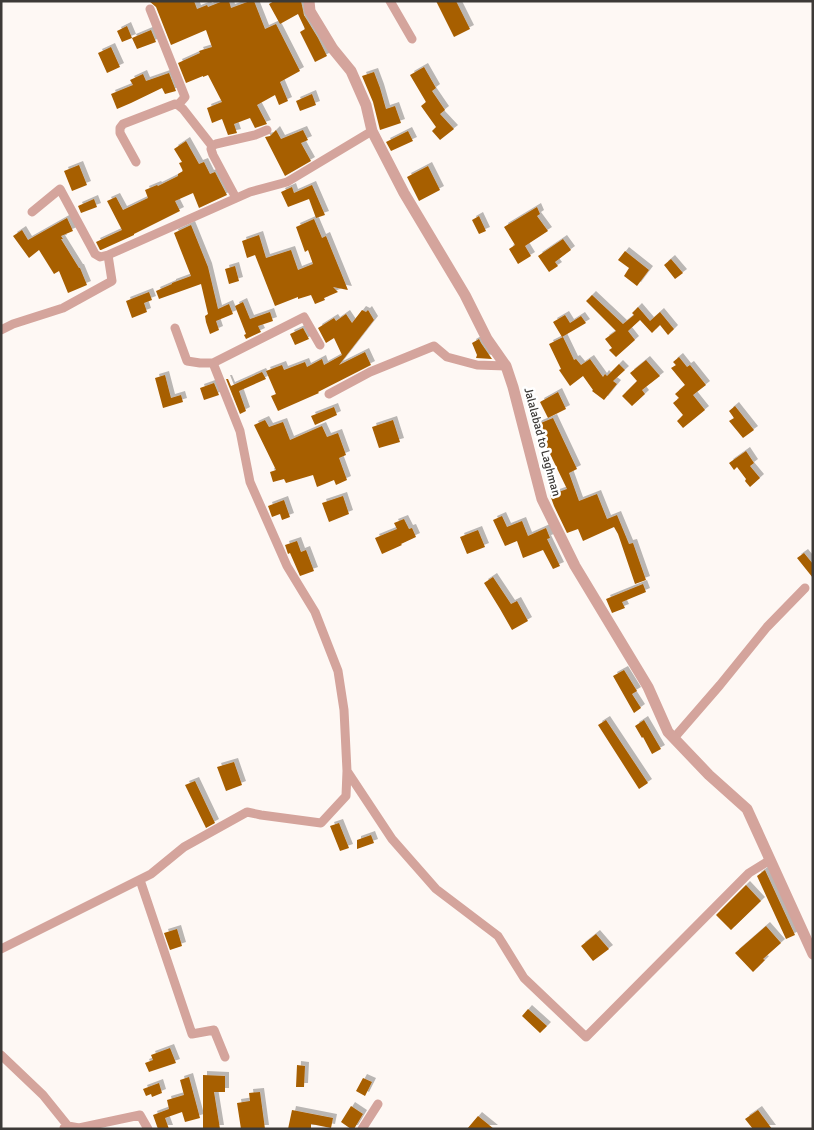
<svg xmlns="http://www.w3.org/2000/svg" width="814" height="1130" font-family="Signika,sans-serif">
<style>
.building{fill:#a75e02;filter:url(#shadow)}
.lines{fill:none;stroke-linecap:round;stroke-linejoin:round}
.minor{stroke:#d4a49c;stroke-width:9}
.tertiary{stroke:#d4a49c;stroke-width:11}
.labels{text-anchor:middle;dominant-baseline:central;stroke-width:5;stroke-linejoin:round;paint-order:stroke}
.street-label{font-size:12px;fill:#3d3a37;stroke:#fff}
</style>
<defs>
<filter id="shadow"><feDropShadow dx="4" dy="-4" stdDeviation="0" flood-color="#0004"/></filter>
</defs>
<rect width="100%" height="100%" fill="#fef8f4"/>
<path class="building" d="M149 1H194L197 9 207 5 208 7 223 1H229L231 8 250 1H254L265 29 276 24 300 71 280 82 288 101 279 105 275 95 257 105 267 124 255 128 250 118 234 124 237 133 228 135 222 119 212 123 207 108 222 102 208 75 203 77V76L186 83 178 63 200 53 199 51 212 47 206 30 171 45 156 7Z
M274 1H301L304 15 318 38 327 56 315 62 300 32 305 29 298 14 280 24 269 4Z
M436 1H456L470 29 454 37Z
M127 26 132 38 122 42 117 31Z
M151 30 156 42 137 49 132 38Z
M111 47 120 67 107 73 98 53Z
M424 67 436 88 432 91 445 110 440 114 454 129 440 140 432 131 436 127 421 106 426 102 410 75Z
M374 72 380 88 386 109 395 106 401 123 380 130 373 102 362 76Z
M169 73 176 91 165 94 162 88 131 103 117 109 111 94 133 85 130 80 143 74 146 81Z
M312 94 316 105 300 111 296 101Z
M276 130 281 139 303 130 308 140 301 143 311 161 285 176 265 137 270 136Z
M408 131 413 141 391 151 386 142Z
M186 141 199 164 204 162 210 174 215 172 227 195 199 208 193 193 175 201 180 211 134 234V235L101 250H100L96 242 122 230 107 201 116 197 123 210 148 198 145 190 157 185 158 186 178 176V174L183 171 179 163 182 162 174 149Z
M79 165 87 185 72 191 64 171Z
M428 166 440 190 419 201 407 177Z
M312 185 325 215 316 218 309 199 288 207 281 192 292 187 294 193Z
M94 199 97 207 81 213 78 206Z
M537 207 540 214 537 216 548 231 525 246 531 256 518 264 509 249 515 245 504 227Z
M479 216 486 231 479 234 472 220Z
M67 218 73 231 61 236 63 239H61L79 268H80L87 285 68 293 59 271 54 274 39 250 29 258 13 236 22 230 28 240Z
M314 219 322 238 326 236 348 290 333 287 338 292 324 298 325 300 315 304 311 295 298 299V297L275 306 255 255 247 258 242 241 259 235 266 258 291 250 298 270 313 264 308 250 305 252 296 227Z
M191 225 208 267 218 309 229 304 233 314 216 321 219 330 210 334 206 322 205 316 208 314 201 284 159 299 156 291 172 284V283L191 276 174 233Z
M563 239 571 250 555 262 558 266 549 272 538 256Z
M625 251 649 270 637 286 624 276 629 268 618 260Z
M671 259 683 273 675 279 664 265Z
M235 266 239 281 229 284 225 269Z
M149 292 152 300 144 303 147 312 132 318 126 301Z
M592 295 623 324 634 315 632 313 638 307 650 321 660 312 674 329 668 335 660 325 652 333 640 320 628 331 635 340 616 357 609 350 612 348 605 339 616 331 586 301Z
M243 302 250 319 270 312 273 321 258 326 261 332 246 339 244 335 246 334 235 306Z
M362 310 366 312 368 310 374 320 339 365 365 352 371 365 318 392 319 393 278 411 271 396 276 394 266 371 282 365 284 370 305 362 307 367 322 359 324 365 342 355 334 338 326 343 318 328 334 318 336 321 346 314 352 323Z
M565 315 570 323 581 316 586 323 562 337 553 322Z
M303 328 309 339 295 345 290 334Z
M563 337 574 360 576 359 581 365 590 359 603 377 605 374 607 376 619 364 625 370 613 381 617 384 604 400 592 391 593 390 583 376 570 386 559 370 561 369 549 344Z
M479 339 481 343 492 359 476 358 477 355 472 343Z
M679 357 687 367 690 365 706 385 693 395 705 410 683 428 677 421 683 415 673 403 679 398 675 394 685 385 671 368 676 365 673 362Z
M646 360 660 376 642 390 645 394 632 406 622 396 637 381 630 373Z
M262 372 266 379 239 391 246 411 240 414 226 379H228L231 386Z
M165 375 171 398 181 395 183 402 163 408 155 378Z
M214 383 219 395 204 400 200 388Z
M558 392 566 409 548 418 540 402Z
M735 406 754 430 743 438 729 421 734 418 729 411Z
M334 407 337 415 315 425 311 416Z
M553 418 577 469 569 473 579 501 597 494 607 519 617 515 629 544 633 543 646 580 635 584 618 534 614 527 583 541 578 529 567 533 554 506 550 495 567 489 536 425Z
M265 420 269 427 283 422 290 440 322 426 327 437 338 433 346 455 339 458 347 480 336 485 334 480 317 487 313 475 286 483 284 479 273 482 270 472 276 470 254 425Z
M393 420 400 442 379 448 372 427Z
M746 451 754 463 750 466 760 478 750 487 745 481 746 479 737 467 734 470 729 463Z
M343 496 349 514 329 522 322 503Z
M284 500 290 517 282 520 280 514 272 517 268 506Z
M502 516 507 527 522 521 528 536 546 528 550 538 547 539 560 566 553 569 543 550 523 558 517 541 505 546 493 520Z
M404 519 409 529 412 528 416 537 401 544 402 545 382 554 375 538 397 529 394 523Z
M478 530 485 547 467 554 460 537Z
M297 541 301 552 306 550 314 571 300 576 290 553 288 554 285 545Z
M804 553 813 564V578L797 558Z
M493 577 511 604 517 601 528 621 512 630 500 609 484 583Z
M643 584 646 592 622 602 625 608 612 613 606 599Z
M624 670 637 691 632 694 641 708 634 713 613 676Z
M606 720 648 783 639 789 598 725Z
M644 720 661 749 652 754 643 737 642 738 635 726Z
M234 762 242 785 226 791 217 767Z
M195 781 215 823 206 828 185 785Z
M339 823 349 848 340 851 330 826Z
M371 835 374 843 357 849V840Z
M765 870 795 935 786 939 757 876Z
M746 885 761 901 731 930 716 915Z
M766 926 781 943 763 959 765 960 753 972 735 953Z
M177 929 182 946 170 950 164 933Z
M596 934 609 949 593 961 581 946Z
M528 1009 547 1026 540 1033 522 1016Z
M170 1048 176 1063 149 1072 145 1063 153 1060 151 1055Z
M297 1065 305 1066 304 1087H296Z
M203 1075 225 1076V1092H214L220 1129H203Z
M189 1077 200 1118 185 1122 182 1112 165 1118 169 1129H158L153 1115 169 1109 167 1100 184 1095 180 1080Z
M363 1078 372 1082 365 1096 356 1091Z
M159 1083 162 1093 152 1097 151 1094 146 1096 143 1089Z
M260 1092 265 1129H241L237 1103 250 1101 249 1093Z
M351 1106 363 1114 354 1129H351L341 1122Z
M292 1110 333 1118 331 1128 311 1124V1129H288Z
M758 1110 772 1129H753L745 1119Z
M478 1116 494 1129H467Z"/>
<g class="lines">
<path class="minor" d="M390 1 412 39
M150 9 185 97 178 105
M136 162 120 133V128L123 124 175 104 178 105 183 109 212 146
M236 198 213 155 211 149 212 146 216 144 255 135 267 130
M32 212 60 189 95 254 100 257 108 255
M175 328 187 361 200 363H213L304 317 320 345
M1 330 13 324 63 308 112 281 108 255 250 192 287 182 372 131
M213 363 240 431 250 482 287 566 315 612 338 671 344 710 347 771
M329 394 370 372 434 346 447 357 477 365 506 366
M674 738 720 685 767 627 805 588
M140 880 192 1034 214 1030 225 1057
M1 949 151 874 184 847 247 812 261 815 321 823 346 796 347 771 392 839 436 889 498 936 524 978 586 1037 749 873 770 860
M1 1055 43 1095 68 1126
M64 1128 68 1126 79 1128 140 1115 148 1129
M362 1129 378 1104"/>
<path class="tertiary" d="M309 1 310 11 333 49 351 71 366 105 372 131 404 193 465 295 487 339 506 366 513 387 542 499 575 566 648 687 668 732 709 775 747 809 813 954"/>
</g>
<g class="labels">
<g class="street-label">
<text transform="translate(542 442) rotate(75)">Jalalabad to Laghman</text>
</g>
</g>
<rect width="814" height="1130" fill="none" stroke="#3d3a37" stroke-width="5"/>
</svg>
